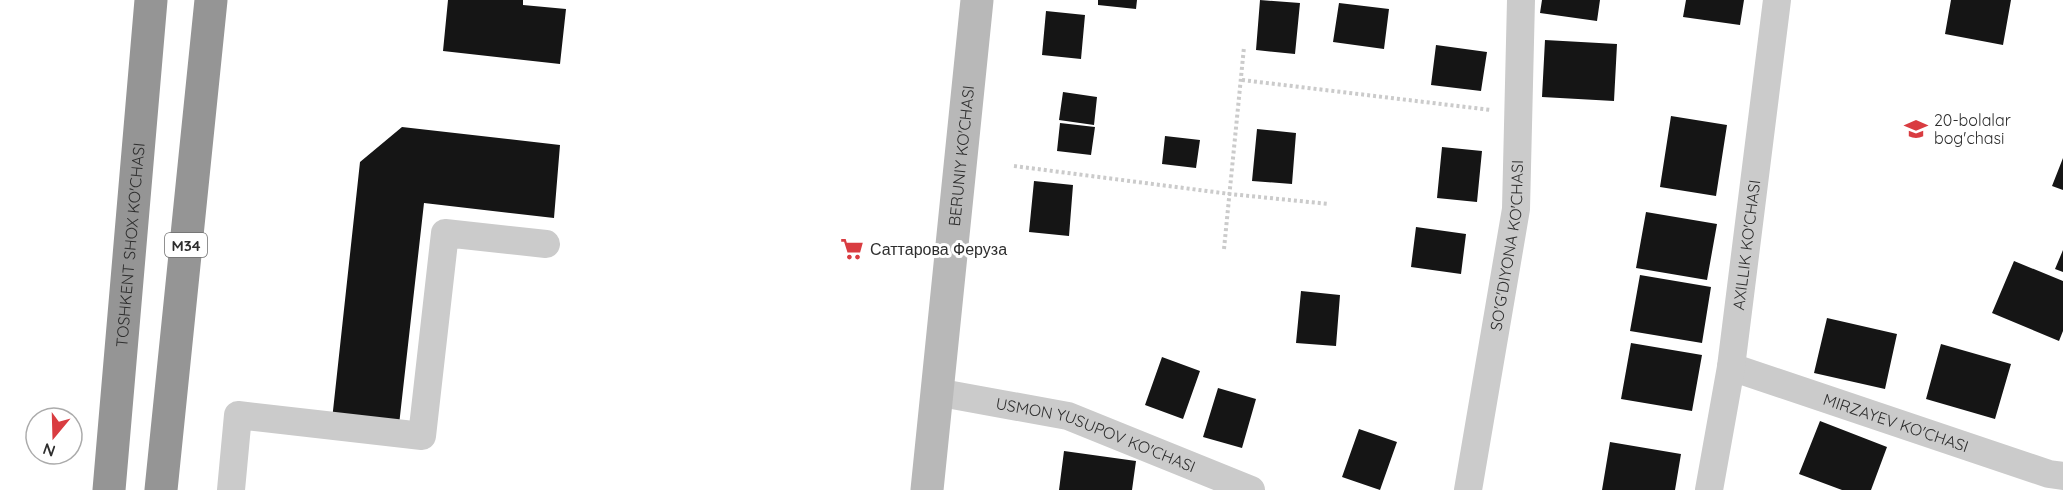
<svg xmlns="http://www.w3.org/2000/svg" width="2063" height="490" font-family="Quicksand,sans-serif">
<style>
.building{fill:#151515}
.lines{fill:none;stroke-linecap:round;stroke-linejoin:round}
.path{stroke:#cbcbcb;stroke-width:4;stroke-dasharray:3 3;stroke-linecap:butt}
.street{stroke:#cbcbcb;stroke-width:28}
.secondary{stroke:#b8b8b8;stroke-width:33}
.highway{stroke:#959595;stroke-width:33}
.labels{text-anchor:middle;dominant-baseline:central;stroke-width:6;stroke-linejoin:round;paint-order:stroke}
.shield{fill:#fff;stroke:#6d6d6d;stroke-width:1.5}
.shield-label{font-size:15px;font-weight:bold;fill:#2e2e2e}
.poi-label{font-size:16px;fill:#2e2e2e;stroke:#fff;text-anchor:start}
.street-label{font-size:16px;fill:#2e2e2e;stroke:#fff}
</style>
<rect width="100%" height="100%" fill="#fff"/>
<path class="building" d="M448 0H523V5L566 9 560 64 443 51Z
M1098 0H1137L1136 9 1098 5Z
M1260 0 1300 3 1295 54 1256 50Z
M1542 0H1600L1597 21 1540 13Z
M1686 0H1744L1740 25 1683 17Z
M1951 0H2011L2003 45 1945 34Z
M1339 3 1389 9 1384 49 1333 42Z
M1046 11 1085 15 1081 59 1042 55Z
M1545 40 1617 44 1614 101 1542 97Z
M1436 45 1487 52 1481 91 1431 85Z
M1063 92 1097 97 1094 125 1059 120Z
M1671 116 1727 125 1716 196 1660 187Z
M1060 123 1095 127 1091 155 1057 151Z
M402 127 560 145 554 218 424 203 399 425 332 420 360 162Z
M1257 129 1296 133 1292 184 1252 181Z
M1165 136 1200 140 1196 168 1162 164Z
M1442 147 1482 151 1477 202 1437 198Z
M2063 158V190L2052 186Z
M1034 181 1073 185 1069 236 1029 232Z
M1646 212 1717 224 1707 280 1636 268Z
M1416 227 1466 234 1461 274 1411 267Z
M2063 250V272L2055 269Z
M2014 261 2063 281V331L2059 341 1992 313Z
M1640 275 1711 287 1702 343 1630 331Z
M1301 291 1340 295 1336 346 1296 343Z
M1827 318 1897 334 1885 389 1814 373Z
M1631 343 1702 355 1692 411 1621 399Z
M1941 344 2011 364 1995 419 1926 399Z
M1162 357 1200 371 1183 419 1145 405Z
M1218 388 1256 399 1242 448 1203 437Z
M1820 421 1887 447 1871 490H1842L1799 474Z
M1359 429 1397 442 1380 490 1342 477Z
M1610 442 1681 454 1675 490H1602Z
M1064 451 1136 461 1132 490H1059Z"/>
<g class="lines">
<path class="path" d="M1242 80 1491 110
M1014 166 1230 194 1329 204
M1224 249 1244 47"/>
<g class="street">
<path id="s1" d="M1731 367 2049 474 2063 476"/>
<path id="s2" d="M936 392 1068 416 1251 490"/>
<path d="M231 490 238 415 422 436 445 233 546 244"/>
<path id="s3" d="M1468 490 1516 209 1521 0"/>
<path id="s4" d="M1709 490 1731 367 1777 0"/>
</g>
<path class="secondary" id="s5" d="M927 490 977 0"/>
<g class="highway">
<path id="s6" d="M109 490 151 0"/>
<path d="M161 490 211 0"/>
</g>
</g>
<defs>
<g id="school-bare" transform="scale(1.8)"><path d="M0-5L7-2L0 1L-7-2ZM-4 1L0 2.5L4 1V4Q0 6-4 4Z" fill="#d93c41" stroke="#fff" stroke-width="2.5" paint-order="stroke"/></g>
<g id="supermarket-bare" transform="scale(1.8)"><path d="M-6-5.5h2.5l.6 2H6L4.5 2H-2.5L-4.4-4H-6ZM-1.5 3.2a1.3 1.3 0 1 0 .1 0ZM3 3.2a1.3 1.3 0 1 0 .1 0Z" fill="#d93c41" stroke="#fff" stroke-width="2.5" paint-order="stroke"/></g>
</defs>
<g fill-rule="evenodd">
<use href="#school-bare" x="1916" y="129"/>
<use href="#supermarket-bare" x="852" y="249"/>
</g>
<g class="labels">
<rect class="shield" x="165" y="233" width="42" height="24" rx="4.5"/>
<g class="shield-label">
<text x="186" y="245">M34</text>
</g>
<g class="poi-label">
<text x="1934" y="120">20-bolalar<tspan x="1934" dy="18">bog'chasi</tspan></text>
<text x="870" y="249">Саттарова Феруза</text>
</g>
<g class="street-label">
<text stroke="none"><textPath href="#s5" startOffset="336">BERUNIY KO'CHASI</textPath></text>
<text stroke="none"><textPath href="#s6" startOffset="246">TOSHKENT SHOX KO'CHASI</textPath></text>
<text stroke="none"><textPath href="#s4" startOffset="248">AXILLIK KO'CHASI</textPath></text>
<text stroke="none"><textPath href="#s3" startOffset="248">SO'G'DIYONA KO'CHASI</textPath></text>
<text stroke="none"><textPath href="#s1" startOffset="174">MIRZAYEV KO'CHASI</textPath></text>
<text stroke="none"><textPath href="#s2" startOffset="166">USMON YUSUPOV KO'CHASI</textPath></text>
</g>
</g>
<g transform="translate(54 436) rotate(199)"><circle r="28" fill="#ffffff" stroke="#ababab" stroke-width="1.5"/>
<path d="M0-4.5L10 22L0 15L-10 22Z" fill="#d93c41"/>
<text y="-9" font-size="16" font-weight="bold" text-anchor="middle" fill="#2e2e2e">N</text>
</g>
</svg>
